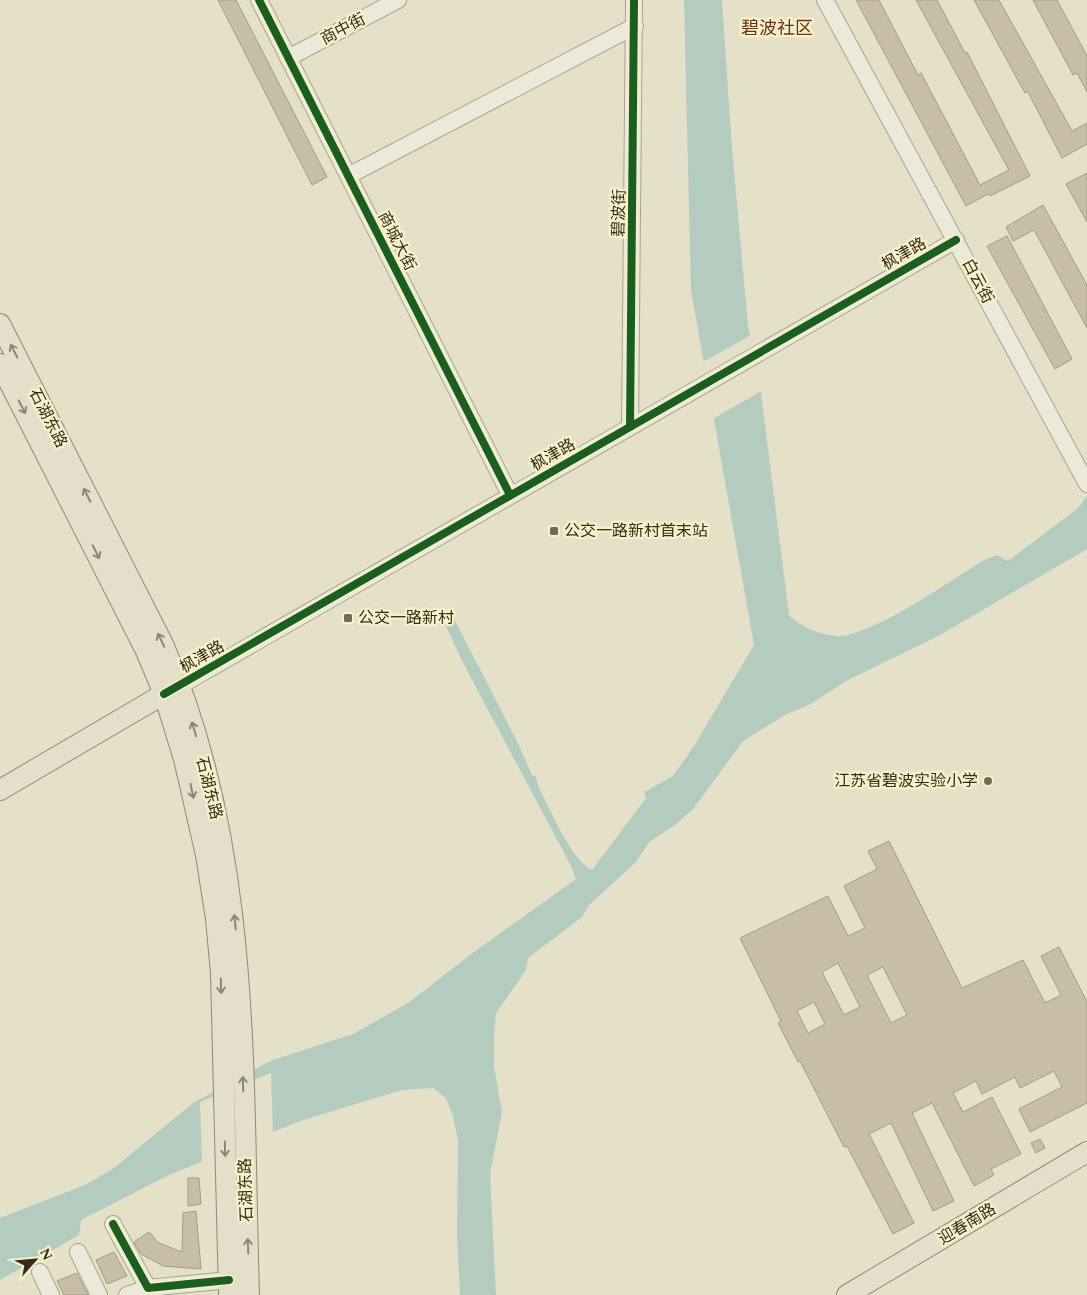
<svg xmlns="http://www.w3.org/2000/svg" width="1087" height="1295" font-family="Spectral,'Noto Sans SC',serif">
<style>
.water{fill:#b4cbc0}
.pier{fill:#e4e1c8}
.building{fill:#c8bea8;stroke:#a49b87;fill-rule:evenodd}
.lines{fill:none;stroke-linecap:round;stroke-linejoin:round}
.minor-casing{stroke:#a9a492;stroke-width:18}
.major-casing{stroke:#8e8979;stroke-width:22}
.minor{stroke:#ebe9da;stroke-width:16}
.major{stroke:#e3dfcb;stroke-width:20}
.cycleway-casing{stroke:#f8f1cb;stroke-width:11}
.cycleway{stroke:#1b5e20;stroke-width:8}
.oneway{stroke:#8d8672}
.poi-dot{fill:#746b57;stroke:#f8f1cb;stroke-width:2}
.labels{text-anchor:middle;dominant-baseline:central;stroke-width:4.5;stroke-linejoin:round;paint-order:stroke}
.street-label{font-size:16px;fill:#372c1a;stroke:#f8f1cb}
.poi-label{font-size:16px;fill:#372c1a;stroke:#f8f1cb;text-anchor:start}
.neighbourhood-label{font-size:18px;fill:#663316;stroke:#f8f1cb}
</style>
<rect width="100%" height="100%" fill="#e4e1c8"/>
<path class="water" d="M684 0H722L732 149 748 326 761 393 789 615C802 629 830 639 848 635 890 624 948 582 986 559L997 555 1008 561 1078 508 1087 496V549L940 635 846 681 809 705 787 714 743 741 694 808 675 825 649 842 636 862 589 905 582 917 528 958 526 970 496 1013 494 1034V1066L502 1112 490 1174 496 1295H460L457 1235 458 1140 453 1116 446 1098 433 1088 402 1090 300 1121 169 1175 81 1220 79 1235 0 1280V1218L85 1185 114 1168 193 1103 270 1061 353 1034 408 1003 474 952 576 879 570 864 461 659 445 624 450 619H454L517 741 532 775 536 777 539 788C551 810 570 859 592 870L646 798 644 792 673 776 694 746 754 645 691 290Z"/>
<path class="pier" d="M753 334 763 390 711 420 701 363Z
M271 1073 273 1136 202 1165 200 1102Z"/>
<path class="building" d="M218 0H236L327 177 312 185Z
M856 0H879L918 75 921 73 980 185 1009 170 916 0H937L965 53 967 52 1030 176 990 196 988 194 966 206Z
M974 0H999L1072 131 1087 123V144L1062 158 1028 92 1025 93Z
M1033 0H1057L1087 56V92L1077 73 1073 75Z
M1087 173V222L1066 184Z
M1043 205 1087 285V328L1034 230 1013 241 1006 227Z
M1007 236 1072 359 1055 369 987 246Z
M889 841 962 988 1023 960 1045 1003 1061 995 1041 956 1059 947 1087 1002V1103L1030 1132 1019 1109 1062 1087 1054 1071 1020 1088 1015 1077 982 1094 976 1081 953 1093 963 1112 992 1097 1021 1154 991 1169 994 1175 974 1186 932 1103 912 1113 954 1201 933 1211 891 1123 869 1134 914 1223 893 1234 847 1146 844 1147 800 1061 798 1062 778 1023 781 1021 740 938 828 896 848 936 865 928 844 886 877 869 868 851ZM838 963 860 1007 844 1015 822 972ZM883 967 907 1015 891 1023 867 975ZM814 1002 825 1024 808 1033 797 1011Z
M1040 1139 1045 1148 1036 1153 1031 1143Z
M188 1178H199L201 1204 188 1206Z
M196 1211 201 1269 163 1266 141 1254 134 1242 149 1232 159 1243 182 1252 183 1213Z
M114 1252 127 1276 107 1284 96 1260Z
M77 1273 88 1295H64L57 1281Z"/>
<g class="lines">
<g class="minor-casing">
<path id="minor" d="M259 0 510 495
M825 0 1087 484
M288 58 398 0
M348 176 635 26
M630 427 634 0
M169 692 956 240
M113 1224 148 1288 229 1280
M78 1252 99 1295
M40 1272 51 1295
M127 1295 148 1288 149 1295"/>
</g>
<g class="major-casing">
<path id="major" d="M0 324 163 644C253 849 242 1076 249 1295
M0 364 146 651 164 694 184 759 206 855 216 919 221 973 229 1295
M0 790 164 694
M847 1295 1087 1152"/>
</g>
<use href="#minor" class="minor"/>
<use href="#major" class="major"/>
<g class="cycleway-casing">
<path id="cycleway" d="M259 0 510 495
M630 427 634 0
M164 694 956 240
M113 1224 148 1288 229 1280"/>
</g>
<use href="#cycleway" class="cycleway"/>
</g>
<defs><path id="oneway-shaft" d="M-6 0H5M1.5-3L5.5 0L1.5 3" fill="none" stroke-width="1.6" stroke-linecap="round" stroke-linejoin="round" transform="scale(1.25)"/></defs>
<g class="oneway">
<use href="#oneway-shaft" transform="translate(14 351) rotate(-117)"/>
<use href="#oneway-shaft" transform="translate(22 407) rotate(63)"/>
<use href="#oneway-shaft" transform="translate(87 495) rotate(-117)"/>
<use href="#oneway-shaft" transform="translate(96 552) rotate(63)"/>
<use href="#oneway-shaft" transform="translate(161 640) rotate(-116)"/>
<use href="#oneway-shaft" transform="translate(194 729) rotate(-107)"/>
<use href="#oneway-shaft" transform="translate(192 791) rotate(78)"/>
<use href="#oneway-shaft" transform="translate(235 922) rotate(-96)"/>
<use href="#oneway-shaft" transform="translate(221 986) rotate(88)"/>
<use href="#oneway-shaft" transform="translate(243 1084) rotate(-92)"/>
<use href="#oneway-shaft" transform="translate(225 1149) rotate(89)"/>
<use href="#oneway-shaft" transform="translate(248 1246) rotate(-92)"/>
</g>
<g class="poi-dot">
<rect x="549" y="526" width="10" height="10" rx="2.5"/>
<rect x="343" y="613" width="10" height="10" rx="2.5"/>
<circle cx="988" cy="781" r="5"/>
</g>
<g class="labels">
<g class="street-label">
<text transform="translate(343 29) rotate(-28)">商中街</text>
<text transform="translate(619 213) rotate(-89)">碧波街</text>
<text transform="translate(397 241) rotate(63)">商城大街</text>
<text transform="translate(904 254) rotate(-30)">枫津路</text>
<text transform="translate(978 281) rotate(62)">白云街</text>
<text transform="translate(48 418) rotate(63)">石湖东路</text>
<text transform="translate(553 455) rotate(-30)">枫津路</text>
<text transform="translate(202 657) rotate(-30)">枫津路</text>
<text transform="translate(209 788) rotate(76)">石湖东路</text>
<text transform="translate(246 1190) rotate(-92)">石湖东路</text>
<text transform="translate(967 1224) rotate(-31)">迎春南路</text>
</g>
<g class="poi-label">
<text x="564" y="531">公交一路新村首末站</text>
<text x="358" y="618">公交一路新村</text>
<text x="978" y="781" text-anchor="end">江苏省碧波实验小学</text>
</g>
<g class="neighbourhood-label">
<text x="777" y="28">碧波社区</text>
</g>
</g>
<g transform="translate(35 1260) rotate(63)" stroke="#f8f1cb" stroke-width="4" paint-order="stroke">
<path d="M0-4L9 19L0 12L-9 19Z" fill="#372c1a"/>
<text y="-8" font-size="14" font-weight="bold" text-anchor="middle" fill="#372c1a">N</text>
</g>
</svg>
